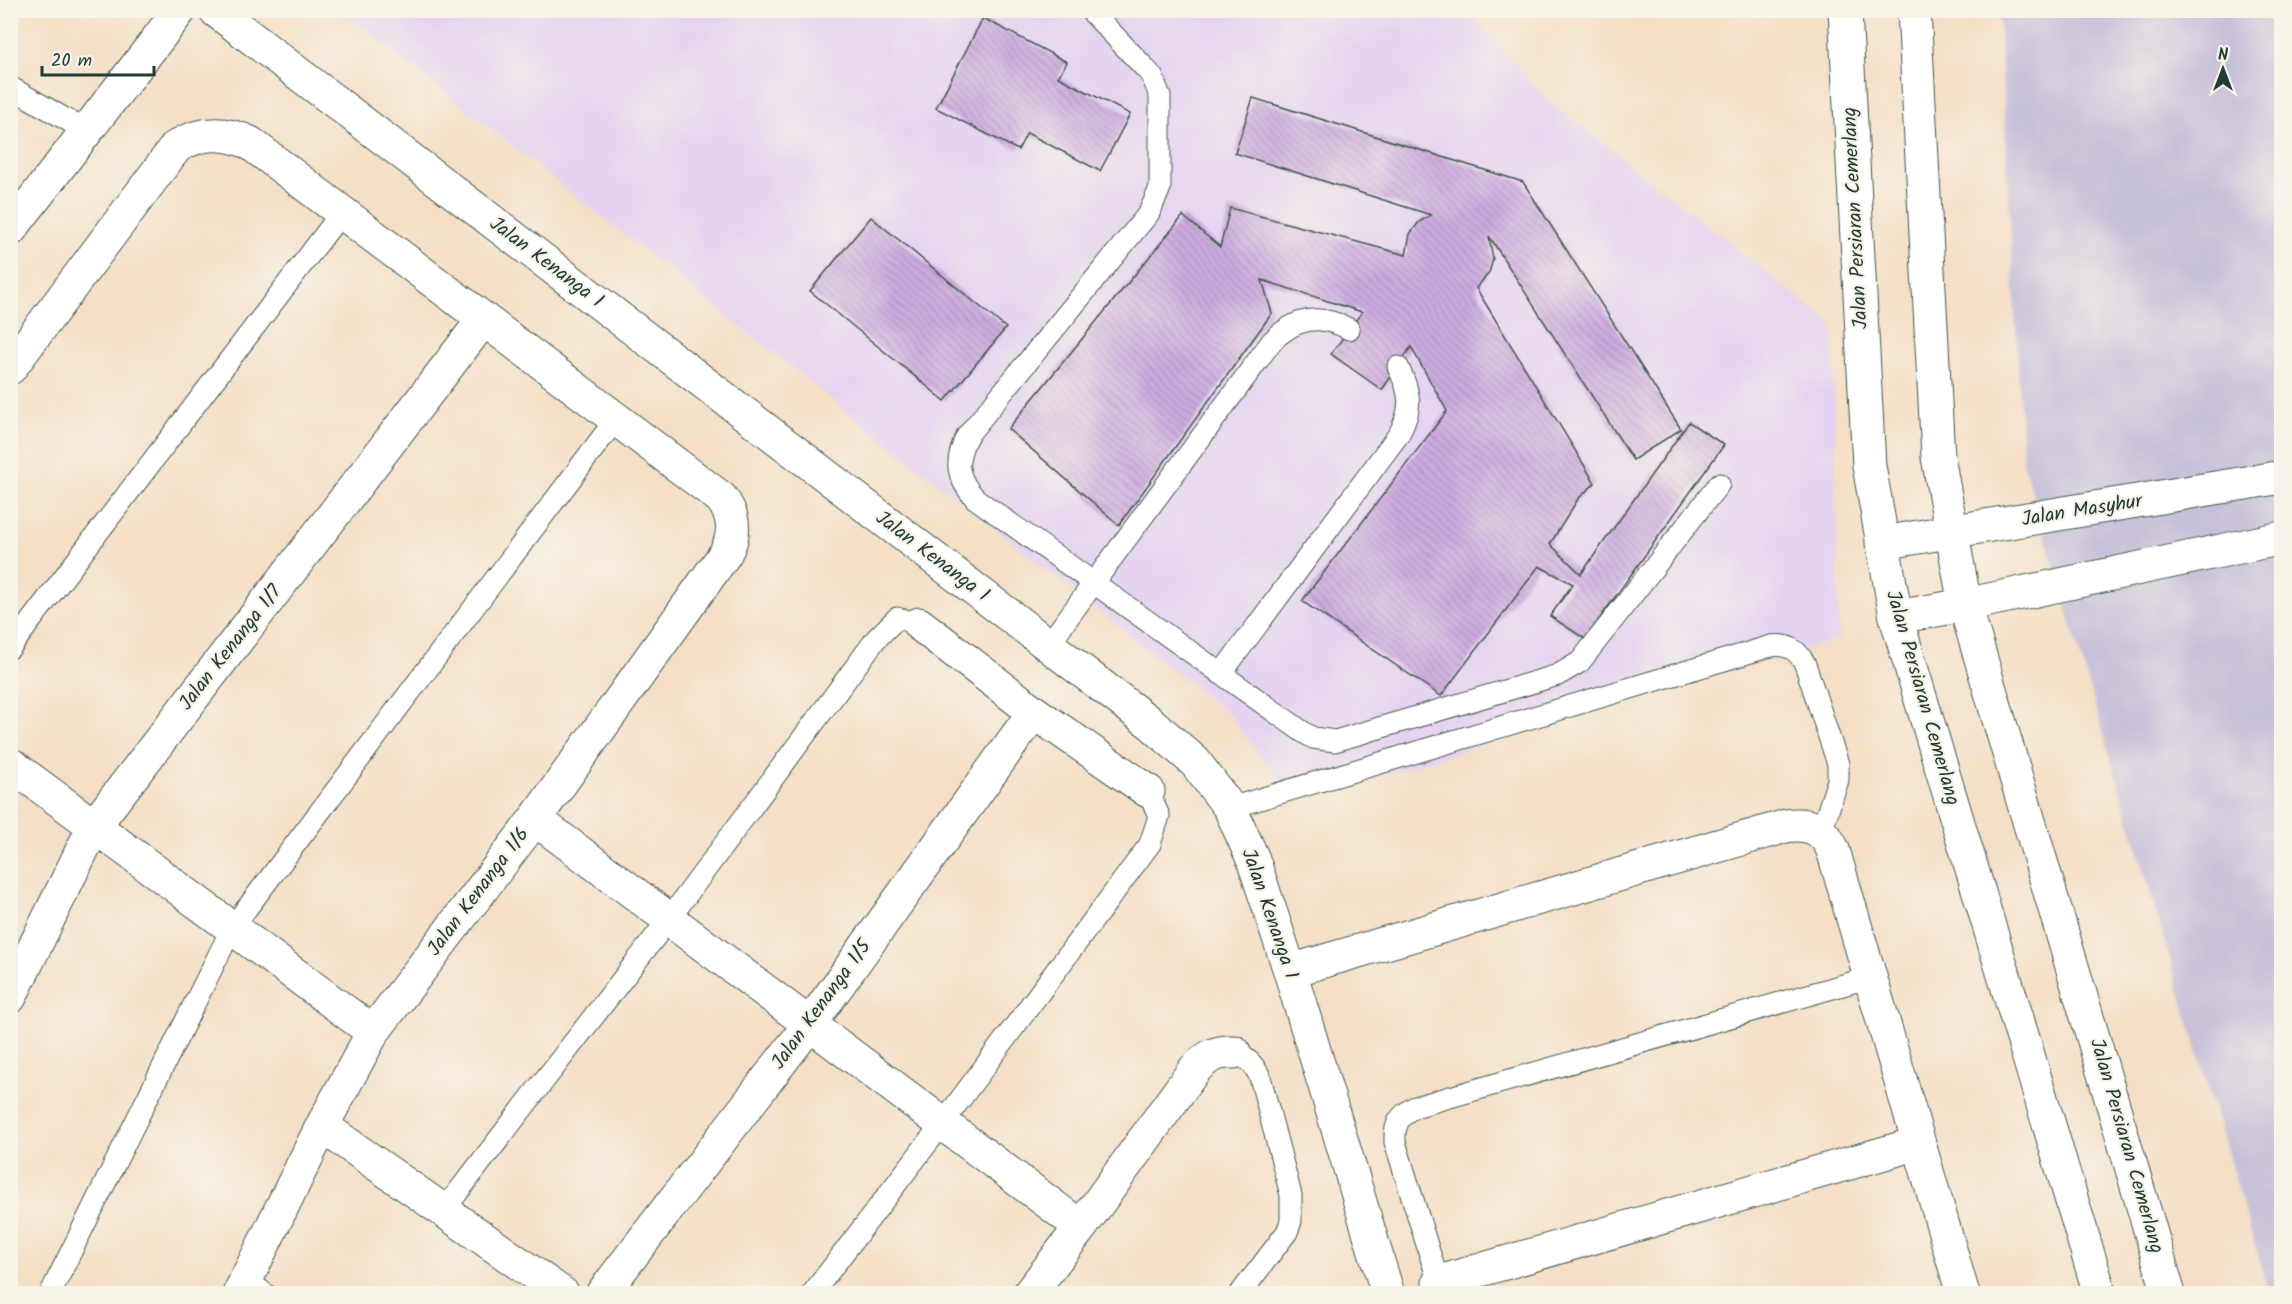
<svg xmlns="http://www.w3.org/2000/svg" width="2292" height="1304" font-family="Kalam,sans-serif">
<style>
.built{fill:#e5d3f1}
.industrial{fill:#c7c0d9}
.building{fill:url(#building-back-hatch)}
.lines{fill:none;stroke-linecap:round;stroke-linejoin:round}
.service-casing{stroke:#3f554a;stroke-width:23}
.minor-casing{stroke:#3f554a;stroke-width:35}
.tertiary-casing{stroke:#3f554a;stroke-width:35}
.secondary-casing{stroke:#3f554a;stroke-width:35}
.service{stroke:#fff;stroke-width:21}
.minor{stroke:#fff;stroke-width:33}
.tertiary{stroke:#fff;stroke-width:33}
.secondary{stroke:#fff;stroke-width:33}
.labels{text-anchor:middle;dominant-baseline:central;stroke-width:4.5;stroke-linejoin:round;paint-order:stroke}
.street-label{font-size:20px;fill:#1f3d34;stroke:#f7f3e8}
</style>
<defs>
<pattern id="building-back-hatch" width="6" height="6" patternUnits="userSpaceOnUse" patternTransform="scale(1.5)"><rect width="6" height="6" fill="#ceace1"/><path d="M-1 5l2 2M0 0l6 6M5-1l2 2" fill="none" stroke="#a78db7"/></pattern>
</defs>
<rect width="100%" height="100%" fill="#f7f3e8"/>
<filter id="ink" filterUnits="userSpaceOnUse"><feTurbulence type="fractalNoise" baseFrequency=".0167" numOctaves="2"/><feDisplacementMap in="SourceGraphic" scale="12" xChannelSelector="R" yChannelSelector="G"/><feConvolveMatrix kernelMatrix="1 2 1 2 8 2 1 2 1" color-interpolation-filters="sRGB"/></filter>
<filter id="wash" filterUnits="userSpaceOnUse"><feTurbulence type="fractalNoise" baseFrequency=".008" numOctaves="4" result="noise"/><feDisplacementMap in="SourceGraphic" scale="24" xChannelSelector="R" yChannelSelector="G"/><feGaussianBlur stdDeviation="1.35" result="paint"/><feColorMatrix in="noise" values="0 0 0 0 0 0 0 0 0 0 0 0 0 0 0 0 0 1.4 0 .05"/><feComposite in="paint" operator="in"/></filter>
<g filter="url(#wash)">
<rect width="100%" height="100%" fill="#f5dfc6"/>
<path class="built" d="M342 11H1469L1544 96 1833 325 1839 639 1296 801 1229 714Z"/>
<path class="industrial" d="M1999 11H2281V1293H2269L2023 462Z"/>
<g id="blocks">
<path class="building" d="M983 18 1067 62 1058 77 1130 114 1100 171 1027 133 1018 150 936 108Z
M1253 98 1523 182 1681 429 1633 460 1489 236 1493 259 1489 273 1476 288 1595 483 1578 499 1550 544 1581 574 1689 422 1724 445 1585 639 1550 616 1573 584 1539 566 1441 696 1302 601 1447 411 1411 347 1382 390 1331 354 1362 312 1262 280 1272 313 1119 525 1008 429 1183 216 1220 247 1230 208 1406 255 1410 234 1419 222 1431 215 1235 153Z
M871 217 1006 328 945 401 810 291Z"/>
</g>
</g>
<g filter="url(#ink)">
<use href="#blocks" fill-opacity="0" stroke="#3f554a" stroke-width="1.5"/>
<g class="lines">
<g class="service-casing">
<path id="service" d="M1090 10 1145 68 1152 76 1160 96V188L1149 213 967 436C954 462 956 478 976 499L1303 732 1313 738 1335 741 1558 675 1580 662 1719 484
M10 87 88 132
M1048 645 1272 341C1296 318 1319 313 1349 329
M10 648 342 212
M1221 674 1399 434C1413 408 1411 393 1398 367
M1230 808 1771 646C1788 644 1797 649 1805 664L1838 764V780L1821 832
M1234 1052C1247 1058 1254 1064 1260 1077L1291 1195V1221L1287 1232 1240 1294
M444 1210 669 919 876 639 897 618 919 624
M246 1279 265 1294
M1442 1293 1395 1142C1394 1125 1399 1115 1415 1107L1871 977
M50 1294 232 928 616 419
M812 1294 942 1124 1150 844 1159 816 1148 791"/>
</g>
<g class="minor-casing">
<path id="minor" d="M215 10 1153 725 1195 762 1230 808 1253 859 1290 971 1388 1294
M10 230 180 10
M10 368 176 147C200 132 224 131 250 143L721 498C735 516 736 534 725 554L535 819 373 1032 322 1126 239 1294
M919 624 1034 712 1148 791
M10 764 373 1032
M535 819 1081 1227
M1290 971 1786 826C1808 822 1824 829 1833 850L1963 1294
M10 997 94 826 484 319
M322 1126 563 1294
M1439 1282 1919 1143
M602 1294 810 1024 1034 712
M1029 1294 1081 1227 1195 1069C1208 1056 1216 1051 1234 1052"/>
</g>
<g class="tertiary-casing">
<path id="tertiary" d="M1882 543 2282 477
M1896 617 1965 605 2282 538"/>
</g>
<g class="secondary-casing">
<path id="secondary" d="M1845 10 1869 466 1896 617 2100 1294
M1914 10 1938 457 1965 605 2169 1294"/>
</g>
<use href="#service" class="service"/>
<use href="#minor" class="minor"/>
<use href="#tertiary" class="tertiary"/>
<use href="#secondary" class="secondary"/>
</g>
</g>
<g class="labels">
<g class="street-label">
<text transform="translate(1856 218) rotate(-93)">Jalan Persiaran Cemerlang</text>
<text transform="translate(546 263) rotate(37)">Jalan Kenanga 1</text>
<text transform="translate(2082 511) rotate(-9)">Jalan Masyhur</text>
<text transform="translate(932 557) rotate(37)">Jalan Kenanga 1</text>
<text transform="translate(231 648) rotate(-52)">Jalan Kenanga 1/7</text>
<text transform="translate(1922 698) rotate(74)">Jalan Persiaran Cemerlang</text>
<text transform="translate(479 892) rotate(-53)">Jalan Kenanga 1/6</text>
<text transform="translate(1269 914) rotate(71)">Jalan Kenanga 1</text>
<text transform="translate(822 1005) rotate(-54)">Jalan Kenanga 1/5</text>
<text transform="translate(2126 1146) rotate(74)">Jalan Persiaran Cemerlang</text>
</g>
</g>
<rect width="2292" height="1304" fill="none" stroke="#f7f3e8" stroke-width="36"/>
<g transform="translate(2223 69)" stroke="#f7f3e8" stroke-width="4.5" paint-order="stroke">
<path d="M0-4.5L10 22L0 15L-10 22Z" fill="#1f3d34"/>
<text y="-9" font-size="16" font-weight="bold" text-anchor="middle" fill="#1f3d34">N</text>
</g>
<path d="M42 66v9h112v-9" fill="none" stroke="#1f3d34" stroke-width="3"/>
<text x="51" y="66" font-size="18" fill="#1f3d34" stroke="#f7f3e8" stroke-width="4.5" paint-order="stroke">20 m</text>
</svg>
